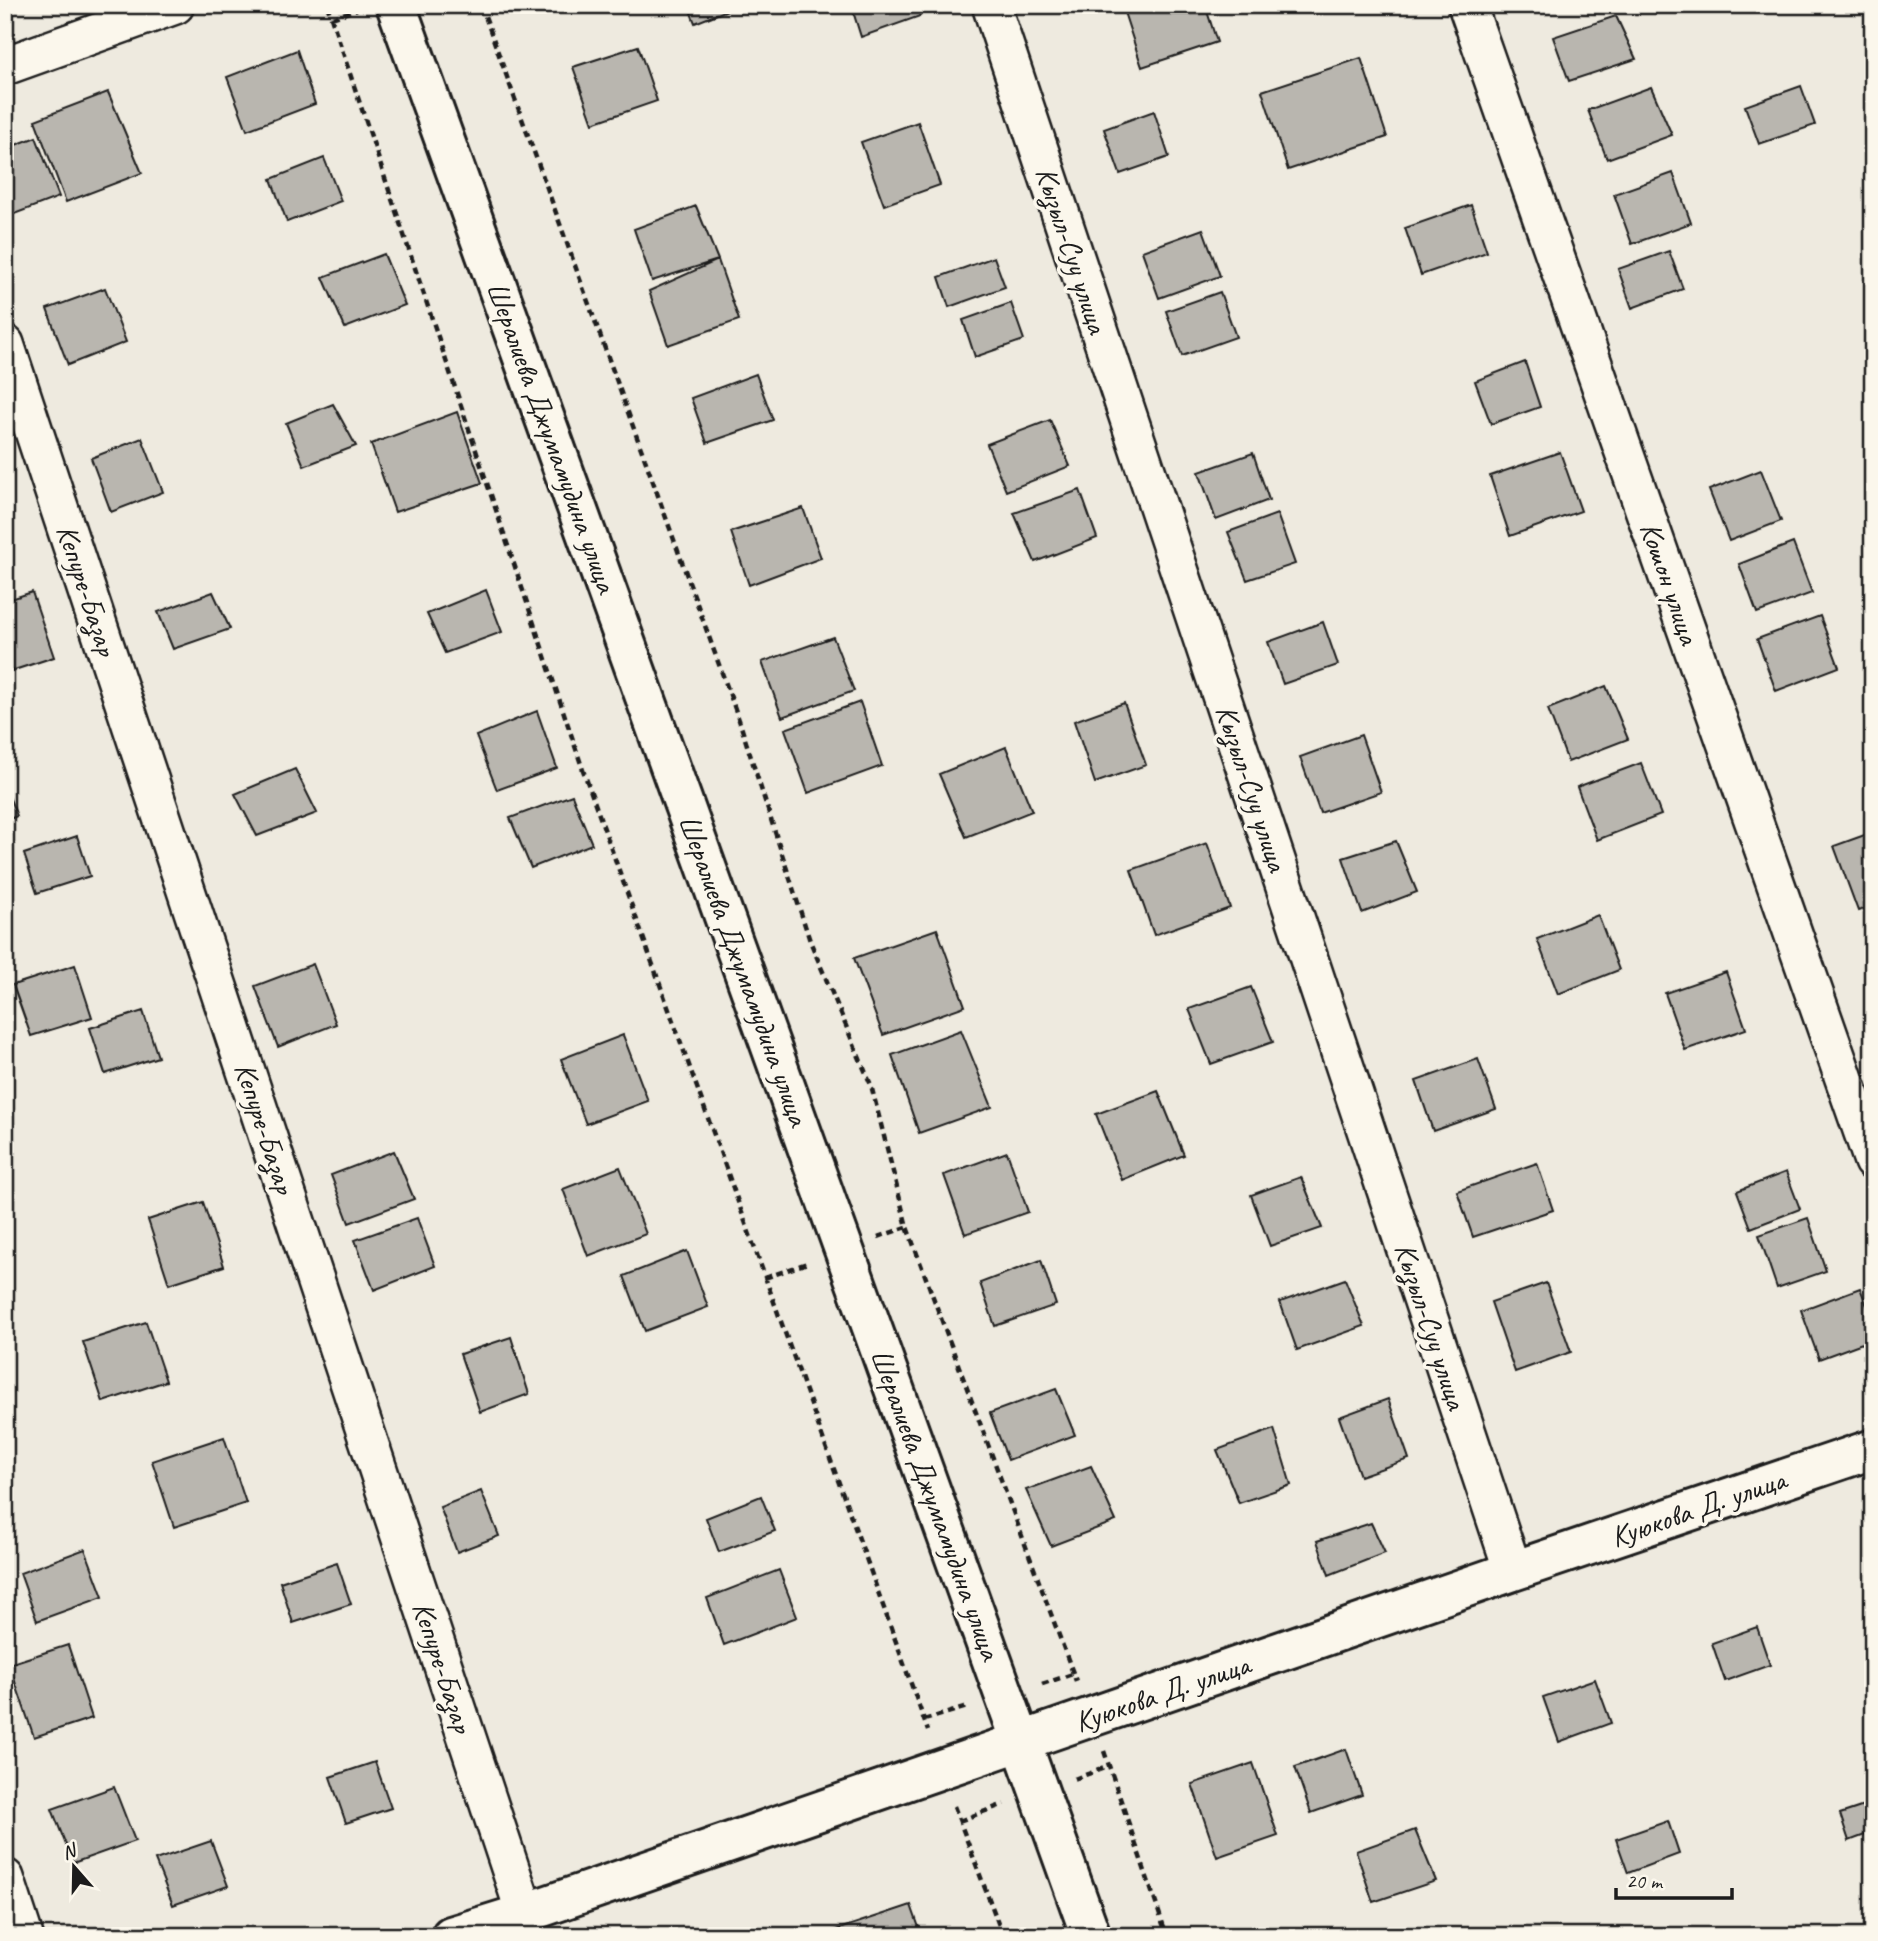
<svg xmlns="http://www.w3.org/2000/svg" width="1878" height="1941" font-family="Caveat,sans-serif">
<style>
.building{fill:#b9b6af;stroke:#1c1c1c;stroke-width:2}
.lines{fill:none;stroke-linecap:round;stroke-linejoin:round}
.street-casing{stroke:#1c1c1c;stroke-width:42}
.secondary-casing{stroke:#1c1c1c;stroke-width:44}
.path{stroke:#1c1c1c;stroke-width:4.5;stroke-dasharray:7 5;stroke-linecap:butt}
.street{stroke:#fbf7ec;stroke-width:37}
.secondary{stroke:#fbf7ec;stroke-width:38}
.labels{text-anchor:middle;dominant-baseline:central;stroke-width:7;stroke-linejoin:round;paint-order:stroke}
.street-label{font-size:30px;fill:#1c1c1c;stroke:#fbf7ec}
</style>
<rect width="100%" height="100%" fill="#eeeadf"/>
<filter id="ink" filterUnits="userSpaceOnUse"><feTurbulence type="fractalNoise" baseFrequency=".0143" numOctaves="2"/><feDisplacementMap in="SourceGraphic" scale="14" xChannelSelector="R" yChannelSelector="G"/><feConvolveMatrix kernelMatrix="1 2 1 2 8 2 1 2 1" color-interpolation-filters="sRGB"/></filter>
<g filter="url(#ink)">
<path class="building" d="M688 5H740L695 23Z
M851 5H916L920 16 861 37Z
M1125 5H1205L1217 42 1142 67 1122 6Z
M1616 16 1636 59 1569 81 1553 37Z
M638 46 657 101 593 123 573 67Z
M297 50 315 104 247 130 227 77Z
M1361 58 1387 137 1288 170 1262 91Z
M1801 86 1815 125 1759 144 1745 106Z
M1651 87 1672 135 1607 159 1588 110Z
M108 92 142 173 66 202 35 120Z
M1154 111 1169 157 1120 174 1104 129Z
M918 122 940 185 884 205 861 142Z
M36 137 59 197 9 216 5 207V149Z
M324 158 341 201 287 222 271 179Z
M1673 173 1691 223 1632 244 1614 194Z
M1471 205 1487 252 1421 275 1405 228Z
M696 206 718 260 652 281 634 229Z
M1203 229 1220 276 1159 298 1142 251Z
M1669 251 1683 289 1632 308 1618 269Z
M384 254 405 305 345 328 323 277Z
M994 257 1005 287 949 307 939 277Z
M718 260 739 320 668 345 649 291Z
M105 288 126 342 68 365 47 309Z
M1220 292 1236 337 1182 356 1166 311Z
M1011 303 1024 340 975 357 963 320Z
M1525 362 1540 407 1491 424 1475 381Z
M756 374 773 420 707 443 691 398Z
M333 404 356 446 304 466 286 423Z
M457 412 482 483 395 512 371 444Z
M1050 420 1070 466 1006 491 987 444Z
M142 438 163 492 111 512 91 458Z
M1560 452 1581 511 1510 536 1490 476Z
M1253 453 1269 500 1216 520 1199 472Z
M1761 470 1781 521 1729 541 1709 490Z
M1080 490 1097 538 1035 562 1014 513Z
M803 508 821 558 749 585 731 532Z
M1277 514 1295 564 1247 580 1228 532Z
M1793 543 1812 593 1757 613 1739 564Z
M486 590 502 632 445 653 427 614Z
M32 592 54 657 5 673V601Z
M213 592 230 629 173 649 158 612Z
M1820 616 1839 667 1776 691 1757 639Z
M1323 622 1338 665 1283 684 1268 642Z
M833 637 854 691 782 717 762 662Z
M1606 686 1628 739 1568 762 1548 709Z
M860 702 882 766 808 793 785 729Z
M1124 703 1146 765 1095 783 1074 721Z
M537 711 557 768 497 790 476 736Z
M1361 735 1381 792 1320 813 1300 757Z
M1006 747 1032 811 966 837 939 774Z
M1641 763 1661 815 1597 840 1577 787Z
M295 769 317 813 257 836 235 794Z
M5 787 17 816 5 821Z
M572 795 592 844 531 868 510 818Z
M1873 832V906L1858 911 1834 846Z
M77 836 90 876 37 893 24 854Z
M1396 841 1417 892 1362 913 1343 858Z
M1207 843 1230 908 1154 935 1131 870Z
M1598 915 1619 970 1558 994 1537 939Z
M937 929 965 1006 883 1035 854 958Z
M313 964 336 1024 278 1047 255 986Z
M75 965 92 1017 31 1036 13 985Z
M1726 972 1746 1029 1685 1050 1665 993Z
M1251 987 1273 1042 1211 1064 1189 1009Z
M143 1011 158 1057 105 1074 90 1028Z
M961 1030 992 1107 919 1133 892 1055Z
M623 1035 648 1101 586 1124 561 1059Z
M1478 1059 1496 1109 1433 1131 1416 1081Z
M1158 1091 1184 1155 1122 1180 1096 1114Z
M394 1151 414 1199 349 1223 331 1175Z
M1007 1152 1028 1212 965 1234 944 1175Z
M1537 1163 1553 1210 1473 1237 1457 1191Z
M620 1167 646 1234 588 1256 563 1189Z
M1786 1172 1800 1209 1751 1228 1737 1191Z
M1301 1177 1322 1228 1270 1246 1251 1195Z
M203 1202 224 1266 169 1284 148 1220Z
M417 1218 435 1266 374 1290 355 1240Z
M1808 1218 1826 1271 1777 1288 1759 1235Z
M687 1251 708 1307 645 1331 624 1276Z
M1041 1260 1056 1305 995 1326 980 1283Z
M1345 1279 1364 1326 1297 1350 1280 1302Z
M1546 1283 1571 1352 1515 1372 1491 1302Z
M1860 1288 1873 1321V1339L1819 1359 1801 1310Z
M146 1322 166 1381 103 1402 83 1342Z
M511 1337 529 1394 480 1412 460 1354Z
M1056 1389 1075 1435 1008 1460 990 1413Z
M1388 1399 1409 1459 1360 1476 1339 1417Z
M1274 1429 1291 1485 1239 1503 1217 1450Z
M224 1437 246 1503 174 1527 152 1461Z
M1091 1466 1116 1521 1051 1546 1026 1490Z
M481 1491 499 1536 457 1552 440 1507Z
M761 1496 775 1531 719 1552 706 1518Z
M1371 1523 1385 1553 1329 1575 1317 1541Z
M85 1549 103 1597 37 1621 20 1573Z
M337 1563 351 1604 293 1623 280 1582Z
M779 1570 797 1617 724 1645 707 1598Z
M1757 1627 1770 1665 1725 1681 1712 1643Z
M68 1645 92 1718 34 1737 9 1664Z
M1595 1679 1611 1723 1559 1742 1543 1697Z
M1346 1749 1362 1795 1311 1813 1295 1767Z
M375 1762 391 1808 346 1823 330 1777Z
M1253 1763 1278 1836 1217 1857 1192 1784Z
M114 1787 135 1841 73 1863 52 1809Z
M1873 1803V1832L1849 1841 1840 1814Z
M1668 1821 1679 1854 1628 1873 1616 1839Z
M1415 1830 1436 1881 1373 1902 1356 1851Z
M211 1841 228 1886 173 1905 155 1860Z
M911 1905 922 1936H818Z"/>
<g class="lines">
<g class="street-casing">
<path id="street" d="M991 5 1513 1571
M1467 5 1873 1161
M5 66 175 5
M5 344 525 1913
M5 1878 24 1936"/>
</g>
<g class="secondary-casing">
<path id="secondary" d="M396 5 1091 1936
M451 1936 525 1913 1513 1571 1873 1449"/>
</g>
<path class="path" d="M327 5 583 770 928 1731
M481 5 739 720 810 941 871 1085 907 1227 1076 1681
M332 18 357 9
M878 1237 907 1227
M765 1278 807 1263
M1042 1684 1073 1674
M924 1720 967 1707
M1104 1751 1167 1936
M1074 1779 1110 1766
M954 1806 1003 1936
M959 1821 1004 1804"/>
<use href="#street" class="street"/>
<use href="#secondary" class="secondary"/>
</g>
</g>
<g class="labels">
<g class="street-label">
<text transform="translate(1072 250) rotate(72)">Кызыл-Суу улица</text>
<text transform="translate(552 437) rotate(70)">Шералиева Джумамудина улица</text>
<text transform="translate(1670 583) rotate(71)">Кошон улица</text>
<text transform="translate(87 590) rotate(72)">Кепуре-Базар</text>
<text transform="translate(1252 788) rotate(72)">Кызыл-Суу улица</text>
<text transform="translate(744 970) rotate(70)">Шералиева Джумамудина улица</text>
<text transform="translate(265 1128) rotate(72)">Кепуре-Базар</text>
<text transform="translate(1431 1326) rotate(72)">Кызыл-Суу улица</text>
<text transform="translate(936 1504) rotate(70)">Шералиева Джумамудина улица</text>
<text transform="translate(1698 1508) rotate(-19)">Куюкова Д. улица</text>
<text transform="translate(443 1667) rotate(72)">Кепуре-Базар</text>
<text transform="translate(1162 1693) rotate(-19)">Куюкова Д. улица</text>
</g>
</g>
<rect width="1878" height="1941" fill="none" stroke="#fbf7ec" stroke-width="28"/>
<rect x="14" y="14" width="1850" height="1913" fill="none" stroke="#1c1c1c" stroke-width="2.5" filter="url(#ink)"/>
<g transform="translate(74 1867) rotate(340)" stroke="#fbf7ec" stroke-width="5" paint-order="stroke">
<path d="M0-5L12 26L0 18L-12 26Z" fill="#1c1c1c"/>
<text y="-10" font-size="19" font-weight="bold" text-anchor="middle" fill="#1c1c1c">N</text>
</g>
<path d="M1616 1888v10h116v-10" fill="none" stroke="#1c1c1c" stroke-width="3.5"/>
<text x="1626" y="1888" font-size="21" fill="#1c1c1c" stroke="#fbf7ec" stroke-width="5" paint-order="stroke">20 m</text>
</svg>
